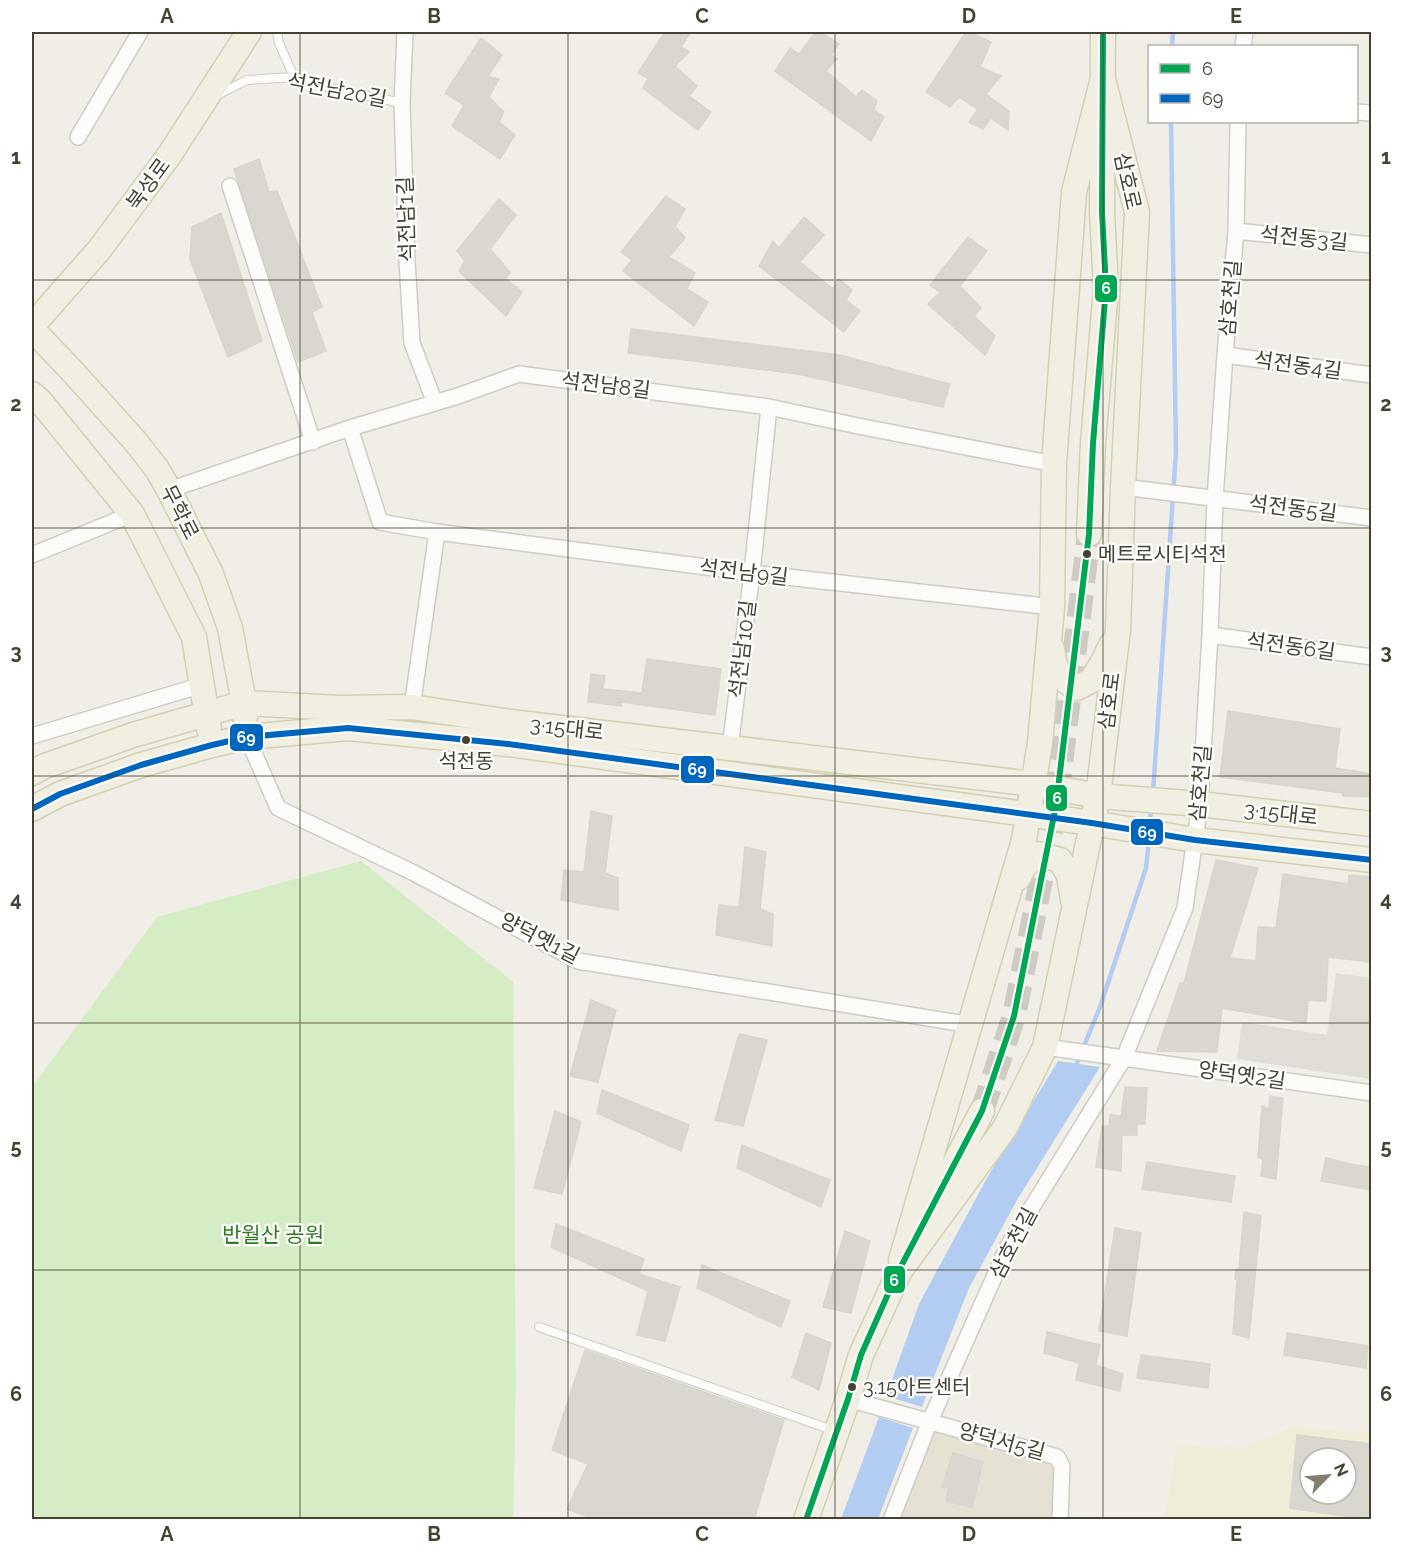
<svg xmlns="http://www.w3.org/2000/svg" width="1403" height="1551" font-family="Raleway,'Noto Sans KR',sans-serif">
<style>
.residential{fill:#e5e2d3}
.education{fill:#efecd8;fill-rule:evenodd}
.green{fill:#d5edc4}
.parking{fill:#dfddd6}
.water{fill:#b3ccf1}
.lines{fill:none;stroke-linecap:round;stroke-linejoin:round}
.stream{stroke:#b3ccf1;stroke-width:4.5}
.building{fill:#d9d7cf;stroke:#d8d6cc;stroke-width:1.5;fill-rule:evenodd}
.primary-tunnel{stroke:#ceccc2;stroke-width:24;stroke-dasharray:24 12;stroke-linecap:butt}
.service-casing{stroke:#ceccc4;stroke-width:10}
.minor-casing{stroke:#ceccc4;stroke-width:18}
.primary-casing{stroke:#d4d0b2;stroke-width:27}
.service{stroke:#fdfcfb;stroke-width:8}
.minor{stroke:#fdfcfb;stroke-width:15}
.primary{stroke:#f1efe2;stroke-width:24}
.bus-1-casing{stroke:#fff;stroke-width:10}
.bus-2-casing{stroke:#fff;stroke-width:10}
.bus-1{stroke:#00a651;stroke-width:6}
.bus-2{stroke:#0065bd;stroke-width:6}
.grid{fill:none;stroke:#464233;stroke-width:1.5;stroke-opacity:0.55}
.bus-dot{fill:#464233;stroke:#fff;stroke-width:2}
.labels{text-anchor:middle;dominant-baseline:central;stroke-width:4.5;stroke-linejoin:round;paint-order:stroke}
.bus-label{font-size:20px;fill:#464233;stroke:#fff;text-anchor:start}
.street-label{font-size:21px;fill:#464233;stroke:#fff}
.park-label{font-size:21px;fill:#317c22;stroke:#fff}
.line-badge{stroke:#fff;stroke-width:2}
.badge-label{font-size:16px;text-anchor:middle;font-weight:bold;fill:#fff}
.neatline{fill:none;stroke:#464233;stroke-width:2}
.grid-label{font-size:20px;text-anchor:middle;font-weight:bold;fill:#464233}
</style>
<rect width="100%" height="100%" fill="#f0eee6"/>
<path class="residential" d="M935 1431 1052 1464 1055 1471 1052 1519 901 1520 932 1433Z"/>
<path class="education" d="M1292 1427 1371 1432V1519L1165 1520 1177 1444 1240 1448ZM1310 1458H1346V1494H1310Z"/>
<path class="green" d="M361 861 513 982 516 1381 513 1519H32V1087L157 917Z"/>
<path class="parking" d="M1336 973 1371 978V1079L1237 1059 1242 1022 1327 1035Z"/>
<path class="water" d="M1058 1061 1100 1067 1017 1200 969 1288 922 1407 886 1396 919 1304 987 1178Z
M879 1417 913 1428 878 1519H841Z"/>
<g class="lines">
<path class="stream" d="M1172 46 1173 32
M1153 793 1176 451 1171 122
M1150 826 1151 807
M1075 1068 1100 1007 1146 868 1149 840"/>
</g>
<path class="building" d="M665 32H691L681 47 689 52 675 66 697 86 689 96 711 112 698 130 643 88 648 78 638 73Z
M816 32H820L839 44 831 55 837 59 826 71 856 97 862 90 877 101 874 110 884 117 871 141 775 71 790 48 799 54Z
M966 32H970L991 42 980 67 1001 76 986 94 1009 111 1008 130 991 118 983 129 969 122 978 109 959 97 950 107 926 92Z
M481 38 502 55 488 76 499 79 489 97 504 112 499 122 515 135 500 159 452 126 464 105 445 93Z
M259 159 269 192 277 191 322 307 312 312 326 351 298 362 234 169Z
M666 196 685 209 675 226 685 238 669 257 695 273 687 289 708 302 694 326 623 271 632 260 621 252Z
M499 199 516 215 490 249 510 272 506 279 522 292 506 316 459 271 465 261 457 251Z
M221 213 262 341 228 357 190 259 192 227Z
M804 217 824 235 800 262 833 289 839 279 852 290 846 300 860 311 844 332 759 266 773 241 779 248Z
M968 237 987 251 960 286 981 308 974 316 995 336 985 355 928 304 940 292 930 285Z
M631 329 839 355 950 384 943 407 798 374 628 353Z
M647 659 721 669 715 715 621 702V706L588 702 591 674 605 676 603 689 642 693Z
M1228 711 1340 729 1335 768 1371 774V797L1343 796V793L1220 777Z
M591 811 612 816 605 873 618 878V910L561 900 564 870 584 872Z
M745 847 766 852 760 909 773 914 772 946 716 935 719 905 739 907Z
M1216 860 1258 868 1230 958 1256 961 1258 927 1276 928 1283 874 1348 884 1349 875 1371 877V962L1328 957 1326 1001 1308 1000 1306 1023 1222 1008 1217 1052 1157 1051 1180 983H1184Z
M591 1000 616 1010 598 1082 570 1076Z
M739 1034 767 1040 743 1126 715 1120Z
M1125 1087 1147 1088 1145 1124H1137V1135H1122L1121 1171 1096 1167 1102 1126H1109L1110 1115 1121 1116Z
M602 1090 689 1125 681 1151 597 1113Z
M1270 1096 1283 1098 1276 1179 1261 1176 1263 1159 1258 1157 1262 1106 1269 1109Z
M555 1111 581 1122 562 1194 534 1188Z
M742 1145 830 1180 821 1207 737 1168Z
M1326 1158 1355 1165 1371 1167V1190L1321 1181Z
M1147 1162 1235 1176 1231 1202 1142 1189Z
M1244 1212 1261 1216 1249 1338 1233 1334 1237 1280 1235 1279 1236 1269H1239Z
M556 1224 644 1259 639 1274 680 1287 665 1341 637 1335 648 1291 551 1247Z
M1115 1228 1141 1233 1127 1336 1099 1331Z
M845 1231 870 1241 851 1313 823 1307Z
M702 1265 790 1301 781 1327 697 1288Z
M1047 1332 1100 1345 1096 1365 1123 1374 1120 1391 1076 1380 1079 1363 1044 1353Z
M806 1333 831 1343 819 1390 792 1377Z
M1287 1333 1368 1346 1366 1368 1284 1355Z
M585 1350 784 1420 754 1520H597L567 1509 588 1464 552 1450Z
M1141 1355 1210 1364 1208 1388 1137 1378Z
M1297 1435 1371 1444V1520L1290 1508ZM1310 1458H1346V1494H1310Z
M953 1453 983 1462 972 1507 946 1501 949 1488 942 1487Z"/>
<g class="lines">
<path class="primary-tunnel" d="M982 1111 1014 1016 1056 805 1089 534"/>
<g class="service-casing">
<path id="service" d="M277 32 279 43 294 77
M217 95 247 80 294 77 330 88 402 103
M539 1327 835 1431"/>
</g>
<g class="minor-casing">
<path id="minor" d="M405 32 402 103 407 261 412 343 435 403
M1243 46 1245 32
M1356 112 1372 113
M78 137 140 32
M230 186 313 442
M1236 231 1372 245
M1225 355 1372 375
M350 428 380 522 437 532 752 573 1052 607
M1123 487 1372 518
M169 490 350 428 458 396 519 374 769 407 858 426 1054 464
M32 555 132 514
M1210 635 1372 657
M412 707 437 532
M32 736 202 685
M247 737 278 808 414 873 578 961 971 1025
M730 748 752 573 769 407
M1045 1047 1372 1093
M848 1399 1057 1457 1062 1466 1060 1520
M891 1520 930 1421 1008 1246 1124 1058 1185 908 1200 804 1210 635 1215 499 1225 355 1236 231 1238 122"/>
</g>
<g class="primary-casing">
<path id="primary" d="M32 326 99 250 168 157 249 32
M32 329 73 372 135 441 157 469 169 490 211 574 230 628 244 703 245 717
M32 394 40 401 132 514 194 637 209 729
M1089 534 1093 443 1106 288 1102 212 1103 32
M1052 649C1056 670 1056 678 1077 688L1092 680 1104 660 1111 645
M32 773 45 766 133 735 244 703 340 708 412 707 504 721 1033 784 1098 796 1200 804 1372 824
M32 809 60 794 141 765 212 745 247 737 348 728 508 744 1092 823 1195 840 1372 860
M1018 878 1025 865 1038 854 1060 860 1069 875 1073 900
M931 1209 982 1111
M901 1260 1024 840 1040 743 1052 607 1054 464 1074 192 1102 82
M896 1276 1005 1128 1045 1047 1098 796 1118 630 1123 487 1137 212 1103 79
M806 1520 848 1399 861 1355 903 1264"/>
</g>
<use href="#service" class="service"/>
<use href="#minor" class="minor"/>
<use href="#primary" class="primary"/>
<g class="bus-1-casing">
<path id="bus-1" d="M806 1520 848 1399 861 1355 896 1276 982 1111 1014 1016 1056 805 1089 534 1093 443 1106 288 1102 212 1103 32"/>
</g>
<g class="bus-2-casing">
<path id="bus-2" d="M32 809 60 794 141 765 212 745 247 737 348 728 508 744 1092 823 1195 840 1372 860"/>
</g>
<use href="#bus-1" class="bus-1"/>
<use href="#bus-2" class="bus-2"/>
</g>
<path class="grid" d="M300 32V1520M568 32V1520M835 32V1520M1103 32V1520M32 280H1372M32 528H1372M32 776H1372M32 1023H1372M32 1270H1372"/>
<g class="bus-dot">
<circle cx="1087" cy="554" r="5"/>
<circle cx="466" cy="740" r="5"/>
<circle cx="852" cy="1387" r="5"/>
</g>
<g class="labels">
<g class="bus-label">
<text x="1098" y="554">메트로시티석전</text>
<text x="466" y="761" text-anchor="middle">석전동</text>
<text x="863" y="1387">3.15아트센터</text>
</g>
<g class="street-label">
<text transform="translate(337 90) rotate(11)">석전남20길</text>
<text transform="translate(1128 181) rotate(77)">삼호로</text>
<text transform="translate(148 184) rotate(-54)">북성로</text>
<text transform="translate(406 219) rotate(-92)">석전남1길</text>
<text transform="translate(1304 238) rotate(6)">석전동3길</text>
<text transform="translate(1230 298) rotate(-85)">삼호천길</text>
<text transform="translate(1298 365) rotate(8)">석전동4길</text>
<text transform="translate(606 385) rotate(7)">석전남8길</text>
<text transform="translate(1293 508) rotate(7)">석전동5길</text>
<text transform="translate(180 512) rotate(63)">무학로</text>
<text transform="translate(744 572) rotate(7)">석전남9길</text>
<text transform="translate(1291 646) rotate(8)">석전동6길</text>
<text transform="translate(742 649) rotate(-83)">석전남10길</text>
<text transform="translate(1109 701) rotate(-83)">삼호로</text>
<text transform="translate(567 728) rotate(7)">3·15대로</text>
<text transform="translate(1200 783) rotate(-85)">삼호천길</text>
<text transform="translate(1281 813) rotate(7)">3·15대로</text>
<text transform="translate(540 938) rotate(27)">양덕옛1길</text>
<text transform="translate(1242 1075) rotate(8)">양덕옛2길</text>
<text transform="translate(1013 1243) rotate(-62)">삼호천길</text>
<text transform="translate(1002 1441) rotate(15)">양덕서5길</text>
</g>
<g class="park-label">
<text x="273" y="1234">반월산 공원</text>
</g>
</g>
<g class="line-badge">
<rect x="1094" y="274" width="24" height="29" rx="6" fill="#00a651"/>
<rect x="229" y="723" width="35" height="29" rx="6" fill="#0065bd"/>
<rect x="680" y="755" width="35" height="29" rx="6" fill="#0065bd"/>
<rect x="1045" y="784" width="23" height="28" rx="6" fill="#00a651"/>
<rect x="1130" y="818" width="34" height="28" rx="6" fill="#0065bd"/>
<rect x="883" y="1265" width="23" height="29" rx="6" fill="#00a651"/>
</g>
<g class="badge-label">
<text x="1106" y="294">6</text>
<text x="246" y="743">69</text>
<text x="697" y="775">69</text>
<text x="1057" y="804">6</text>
<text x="1147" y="838">69</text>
<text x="894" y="1286">6</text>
</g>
<rect width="1403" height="1551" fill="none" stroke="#ffffff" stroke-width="66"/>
<rect x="1148" y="45" width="210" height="78" fill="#ffffff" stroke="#b5b3ad" stroke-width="1.5"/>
<rect x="1160" y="64" width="30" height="9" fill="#00a651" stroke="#b5b3ad" stroke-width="1.5"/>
<text x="1202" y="75" font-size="18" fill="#464233">6</text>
<rect x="1160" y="94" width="30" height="9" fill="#0065bd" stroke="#b5b3ad" stroke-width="1.5"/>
<text x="1202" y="105" font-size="18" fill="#464233">69</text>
<g transform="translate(1328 1476) rotate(65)"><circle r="28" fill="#ffffff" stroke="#b5b3ad" stroke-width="1.5"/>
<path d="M0-4.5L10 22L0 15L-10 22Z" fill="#827e72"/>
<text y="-9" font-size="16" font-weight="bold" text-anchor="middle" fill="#464233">N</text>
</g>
<rect x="33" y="33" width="1337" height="1485" class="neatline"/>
<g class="grid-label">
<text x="167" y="23">A</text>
<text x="434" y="23">B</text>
<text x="702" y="23">C</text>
<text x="969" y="23">D</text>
<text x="1236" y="23">E</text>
<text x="16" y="164">1</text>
<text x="1386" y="164">1</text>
<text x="16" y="411">2</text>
<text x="1386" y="411">2</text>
<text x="16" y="659">3</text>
<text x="1386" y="659">3</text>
<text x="16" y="906">4</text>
<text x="1386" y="906">4</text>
<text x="16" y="1154">5</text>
<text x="1386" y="1154">5</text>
<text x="16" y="1401">6</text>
<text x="1386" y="1401">6</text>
<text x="167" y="1541">A</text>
<text x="434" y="1541">B</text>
<text x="702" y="1541">C</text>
<text x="969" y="1541">D</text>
<text x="1236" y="1541">E</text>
</g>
</svg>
